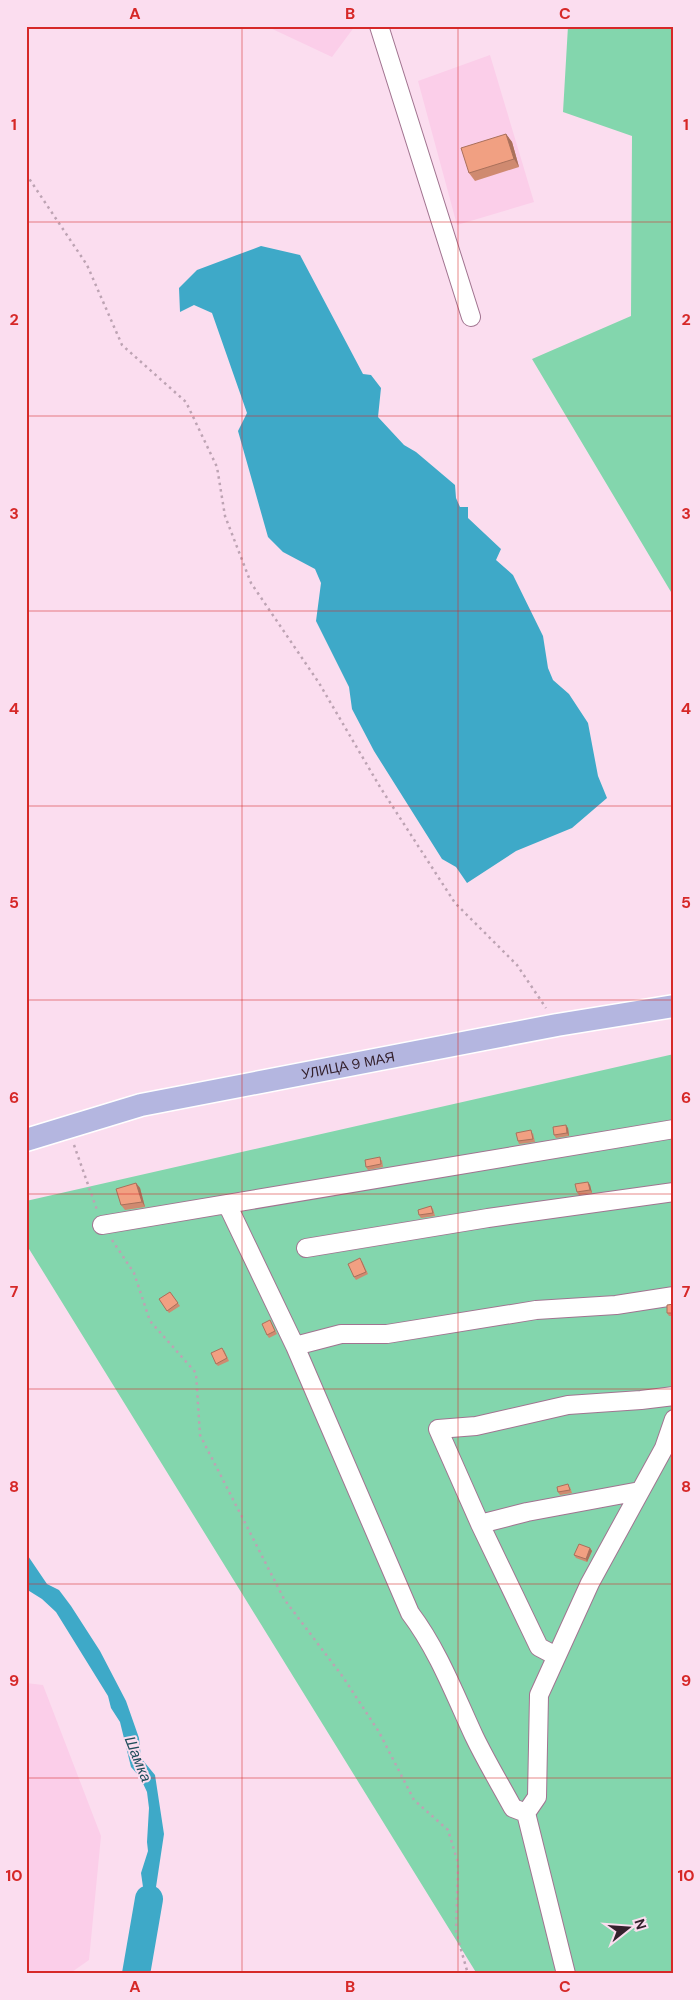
<svg xmlns="http://www.w3.org/2000/svg" width="700" height="2000" font-family="'DM Sans',sans-serif">
<style>
.built{fill:#fbcee9}
.green{fill:#83d6ad}
.water{fill:#3ea9c8}
.lines{fill:none;stroke-linecap:round;stroke-linejoin:round}
.river{stroke:#3ea9c8;stroke-width:28}
.minor-casing{stroke:#a17490;stroke-width:20}
.major-casing{stroke:#fff;stroke-width:25}
.path{stroke:#bda3b3;stroke-width:2.5;stroke-dasharray:2.5 4;stroke-linecap:butt}
.minor{stroke:#fff;stroke-width:18}
.major{stroke:#b4b6e0;stroke-width:22}
.wall{fill:#cf8a70}
.shaded-wall{fill:#a9705b}
.building{fill:#f1a082;stroke:#a9705b}
.grid{fill:none;stroke:#d62828;stroke-width:1;stroke-opacity:0.55}
.labels{text-anchor:middle;dominant-baseline:central;stroke-width:4;stroke-linejoin:round;paint-order:stroke}
.street-label{font-size:14px;fill:#34212d;stroke:#fbddef}
.water-label{font-size:15px;font-style:italic;fill:#204d5b;stroke:#fbddef}
.neatline{fill:none;stroke:#d62828;stroke-width:2}
.grid-label{font-size:16px;text-anchor:middle;font-weight:bold;fill:#d62828}
</style>
<rect width="100%" height="100%" fill="#fbddef"/>
<path class="built" d="M266 26H355L332 57Z
M490 55 534 202 457 225 418 81Z
M26 1683 43 1685 101 1836 89 1960 69 1974H26Z"/>
<path class="green" d="M568 26H674V597L532 359 631 316 632 136 563 112Z
M674 1054V1974H477L26 1244V1201Z"/>
<path class="water" d="M261 246 300 255 363 374 371 375 381 388 378 417 404 445 416 452 455 485 456 498 460 507H468V518L501 549 496 560 513 575 543 636 548 668 553 680 569 694 588 723 598 776 607 798 572 828 516 851 467 883 456 867 442 859 374 751 352 709 349 687 316 621 321 583 315 569 283 552 268 537 238 431 247 413 212 313 194 305 180 312 179 288 197 270Z
M26 1553 47 1584 59 1590 71 1606 100 1651 126 1701 139 1738 141 1758 155 1775 164 1834 156 1887V1908L150 1923 147 1939 139 1934 137 1921 143 1887 141 1873 148 1851 147 1842 149 1808 147 1792 140 1777 131 1767 120 1722 111 1708 108 1696 56 1612 42 1599 26 1589Z"/>
<g class="lines">
<path class="river" d="M136 1974 149 1899"/>
<g class="minor-casing">
<path id="minor" d="M379 26 471 317
M227 1204 295 1346 410 1613C438 1650 455 1695 474 1736 486 1761 500 1784 513 1808L526 1813
M102 1225 674 1129
M306 1248 488 1218 674 1192
M295 1346 341 1334H387L536 1310 616 1305 674 1296
M480 1524 527 1512 640 1491
M556 1656 539 1647 480 1524 438 1429 476 1426 568 1405 641 1400 674 1396
M566 1974 526 1813 537 1797 539 1695 590 1583 664 1448 674 1419"/>
</g>
<g class="major-casing">
<g id="major">
<path id="s1" d="M26 1140 141 1105 557 1025 674 1006"/>
</g>
</g>
<path class="path" d="M26 174 87 265 122 345 186 402 217 467 225 516 251 583 319 683 380 787 455 903 517 965 546 1008
M74 1145 97 1210
M112 1240 134 1273 150 1321 196 1373 200 1435 284 1599 343 1677 379 1732 414 1800 448 1830 458 1863 456 1932 468 1974"/>
<use href="#minor" class="minor"/>
<use href="#major" class="major"/>
</g>
<path class="wall" d="M506 134 512 142 519 167 475 181 469 173Z
M568 1128 569 1136 556 1138 554 1135Z
M533 1133 535 1142 519 1144 518 1141Z
M382 1160 383 1167 368 1170 366 1167Z
M136 1183 140 1188 145 1207 125 1210 121 1205Z
M590 1185 592 1193 579 1195 577 1192Z
M431 1206 433 1209 435 1216 421 1218 419 1215Z
M362 1261 368 1274 356 1280 354 1277Z
M170 1292 180 1306 169 1313 159 1299Z
M674 1304V1316H669L667 1313Z
M270 1320 277 1334 269 1338 267 1335Z
M224 1350 229 1361 218 1366 216 1364Z
M570 1487 572 1493 560 1495 558 1492Z
M590 1548 592 1551 587 1562 576 1558 574 1555Z"/>
<path class="shaded-wall" d="M506 134 512 142 519 167 514 159Z
M566 1125 568 1128 569 1136 567 1133Z
M588 1182 590 1185 592 1193 590 1190Z
M136 1183 140 1188 145 1207 142 1202Z
M590 1548 592 1551 587 1562 586 1559Z"/>
<path class="building" d="M506 134 514 159 469 173 461 148Z
M566 1125 567 1133 554 1135 553 1127Z
M531 1130 533 1139 518 1141 516 1133Z
M380 1157 381 1164 366 1167 365 1160Z
M588 1182 590 1190 577 1192 575 1184Z
M136 1183 142 1202 121 1205 116 1189Z
M431 1206 433 1213 419 1215 418 1210Z
M360 1258 366 1272 354 1277 348 1264Z
M170 1292 178 1303 167 1311 159 1299Z
M674 1304V1313H667V1305Z
M270 1320 275 1331 267 1335 262 1324Z
M222 1348 227 1358 216 1364 211 1353Z
M568 1484 570 1490 558 1492 557 1487Z
M579 1544 590 1548 586 1559 574 1555Z"/>
<path class="grid" d="M242 26V1974M458 26V1974M26 222H674M26 416H674M26 611H674M26 806H674M26 1000H674M26 1194H674M26 1389H674M26 1584H674M26 1778H674"/>
<g class="labels">
<g class="street-label">
<text stroke="none"><textPath href="#s1" startOffset="331">УЛИЦА 9 МАЯ</textPath></text>
</g>
<g class="water-label">
<text transform="translate(138 1759) rotate(68)">Шамка</text>
</g>
</g>
<rect width="700" height="2000" fill="none" stroke="#fbddef" stroke-width="55"/>
<g transform="translate(628 1928) rotate(73)" stroke="#fbddef" stroke-width="4" paint-order="stroke">
<path d="M0-4L9 19L0 12L-9 19Z" fill="#34212d"/>
<text y="-8" font-size="14" font-weight="bold" text-anchor="middle" fill="#34212d">N</text>
</g>
<rect x="28" y="28" width="644" height="1944" class="neatline"/>
<g class="grid-label">
<text x="135" y="19">A</text>
<text x="350" y="19">B</text>
<text x="565" y="19">C</text>
<text x="14" y="130">1</text>
<text x="686" y="130">1</text>
<text x="14" y="325">2</text>
<text x="686" y="325">2</text>
<text x="14" y="519">3</text>
<text x="686" y="519">3</text>
<text x="14" y="714">4</text>
<text x="686" y="714">4</text>
<text x="14" y="908">5</text>
<text x="686" y="908">5</text>
<text x="14" y="1103">6</text>
<text x="686" y="1103">6</text>
<text x="14" y="1297">7</text>
<text x="686" y="1297">7</text>
<text x="14" y="1492">8</text>
<text x="686" y="1492">8</text>
<text x="14" y="1686">9</text>
<text x="686" y="1686">9</text>
<text x="14" y="1881">10</text>
<text x="686" y="1881">10</text>
<text x="135" y="1992">A</text>
<text x="350" y="1992">B</text>
<text x="565" y="1992">C</text>
</g>
</svg>
